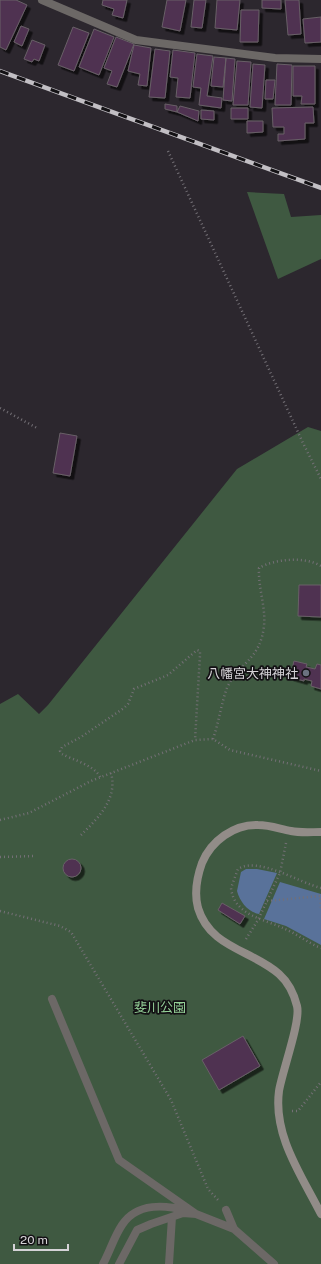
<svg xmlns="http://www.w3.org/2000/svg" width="321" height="1264" font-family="'Public Sans','Noto Sans JP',sans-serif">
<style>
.green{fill:#3f5941}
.water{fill:#59729a}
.building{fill:#503051;stroke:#686067;filter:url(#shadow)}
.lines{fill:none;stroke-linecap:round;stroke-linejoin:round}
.path{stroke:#747076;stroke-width:2.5;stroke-dasharray:1 3;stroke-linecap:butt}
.lane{stroke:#6c6866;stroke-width:8}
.street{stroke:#6c6866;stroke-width:8}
.secondary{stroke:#928c88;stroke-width:8}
.rail-casing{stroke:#c2bfc4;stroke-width:4.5}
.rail{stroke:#131114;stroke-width:3;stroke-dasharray:9;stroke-linecap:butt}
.worship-dot{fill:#6b7280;stroke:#131114;stroke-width:1.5}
.labels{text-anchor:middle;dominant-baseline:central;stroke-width:3.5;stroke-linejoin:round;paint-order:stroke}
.poi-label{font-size:13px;fill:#d5d3d7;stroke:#131114;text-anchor:end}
.park-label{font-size:13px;fill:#95d198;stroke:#131114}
</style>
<defs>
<filter id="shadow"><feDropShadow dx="3.5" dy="3.5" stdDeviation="0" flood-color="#0009"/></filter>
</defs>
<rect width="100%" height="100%" fill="#2c272e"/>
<path class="green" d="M247 192 284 194 291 217 321 215V259L278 279Z
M308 427 321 431V1264H0V704L18 694 39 714 48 705 237 469Z"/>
<path class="water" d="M246 869H257L277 873 259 914C248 912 240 902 237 891L241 872Z
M280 882 321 894V945L286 926 264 919Z"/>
<path class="building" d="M0 0H16L27 5 6 50 0 47Z
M103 0H127L123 18 112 15 114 9 102 5Z
M167 0H186L180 31 162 27Z
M194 0H206L202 28 191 27Z
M217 0H240L237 30 215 28Z
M262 0H281V9L262 8Z
M285 0H299L301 34 288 35Z
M241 10H259L258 42H240Z
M321 17V42L305 43 303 19Z
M21 26 29 29 22 46 14 42Z
M73 27 89 33 74 71 58 65Z
M94 29 114 37 99 75 79 67Z
M116 37 134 44 117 87 107 84 112 71 104 68Z
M32 40 45 45 39 61 34 59 32 62 24 59Z
M134 45 151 48 147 86 138 85 140 74 128 71Z
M155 49 170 51 165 98 149 97Z
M173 50 195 53 190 98 176 97 178 78 170 77Z
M197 54 213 56 207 96 222 98 221 108 199 105 201 88 193 87Z
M214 57 226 58 223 87 211 86Z
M226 58 235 59 232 101 223 100Z
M237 61 251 62 248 105H233Z
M253 64 265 65 262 108 250 107Z
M277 64 292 65 291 105H275Z
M293 66H315V104H301L302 96H293Z
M266 80H275L273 99H265Z
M165 104 177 106V112L165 109Z
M180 106 199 111 198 121 177 112Z
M313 107 314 123H305V139L278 141V134H284V127H273L272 108Z
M231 108H248V119H231Z
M201 110 214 111V120L201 119Z
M247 121H263V132L247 133Z
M60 433 77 436 70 476 53 473Z
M299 585H321V617L298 616Z
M294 661 307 664 306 667 315 669 317 664 321 665V689L311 686 312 681 304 679V681L290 677Z
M63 868a9 9 0 1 1 18 0a9 9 0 1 1-18 0Z
M222 903 245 916 240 924 218 910Z
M243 1036 260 1066 219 1090 202 1060Z"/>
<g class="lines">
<path class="path" d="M168 151 303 443 321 479
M0 408 37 428
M213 739C219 722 221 704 227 688 238 663 260 661 264 626 266 607 258 588 259 568 274 559 305 556 321 566
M100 777C94 765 73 760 62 754L60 751 62 747 81 737 124 708 128 704 134 689 168 675 197 650 200 651V655L195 740
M0 820 29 813 91 781 195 740 213 739 230 750 321 771
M81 835C98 818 118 799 111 773
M0 857 35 856
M321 888C300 883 258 856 238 869L231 888C234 916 265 919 285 929 297 934 308 943 321 948
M267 901 320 896 321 909
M0 911 60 926 71 932 171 1100 208 1189 218 1200
M246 939 258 920 280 873 286 843
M292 1111H298L321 1082"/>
<path class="lane" d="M52 999 119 1160 196 1214
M226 1210 234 1229 274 1264
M103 1264C110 1251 114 1237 122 1225 137 1202 166 1205 187 1211
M119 1264 137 1230 151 1224 183 1213 196 1214 234 1229
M169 1264 172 1217"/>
<path class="street" d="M42 0 136 40 275 58 321 59"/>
<path class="secondary" d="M321 832C311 832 300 833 291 831 280 829 270 825 258 825 234 824 211 841 202 863 197 877 194 893 198 908 210 948 252 950 279 974 288 982 294 994 297 1006 301 1021 282 1072 279 1091 273 1136 302 1176 321 1214"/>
<g class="rail-casing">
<path id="rail" d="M0 71 321 188"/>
</g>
<use href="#rail" class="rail"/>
</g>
<circle class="worship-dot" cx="306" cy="673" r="4"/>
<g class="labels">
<g class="poi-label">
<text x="298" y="673">八幡宮大神神社</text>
</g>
<g class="park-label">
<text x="160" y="1007">斐川公園</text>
</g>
</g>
<path d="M14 1244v6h54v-6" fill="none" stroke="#d5d3d7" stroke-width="2"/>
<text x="20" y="1244" font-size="12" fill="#d5d3d7" stroke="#131114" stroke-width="3" paint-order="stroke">20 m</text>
</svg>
